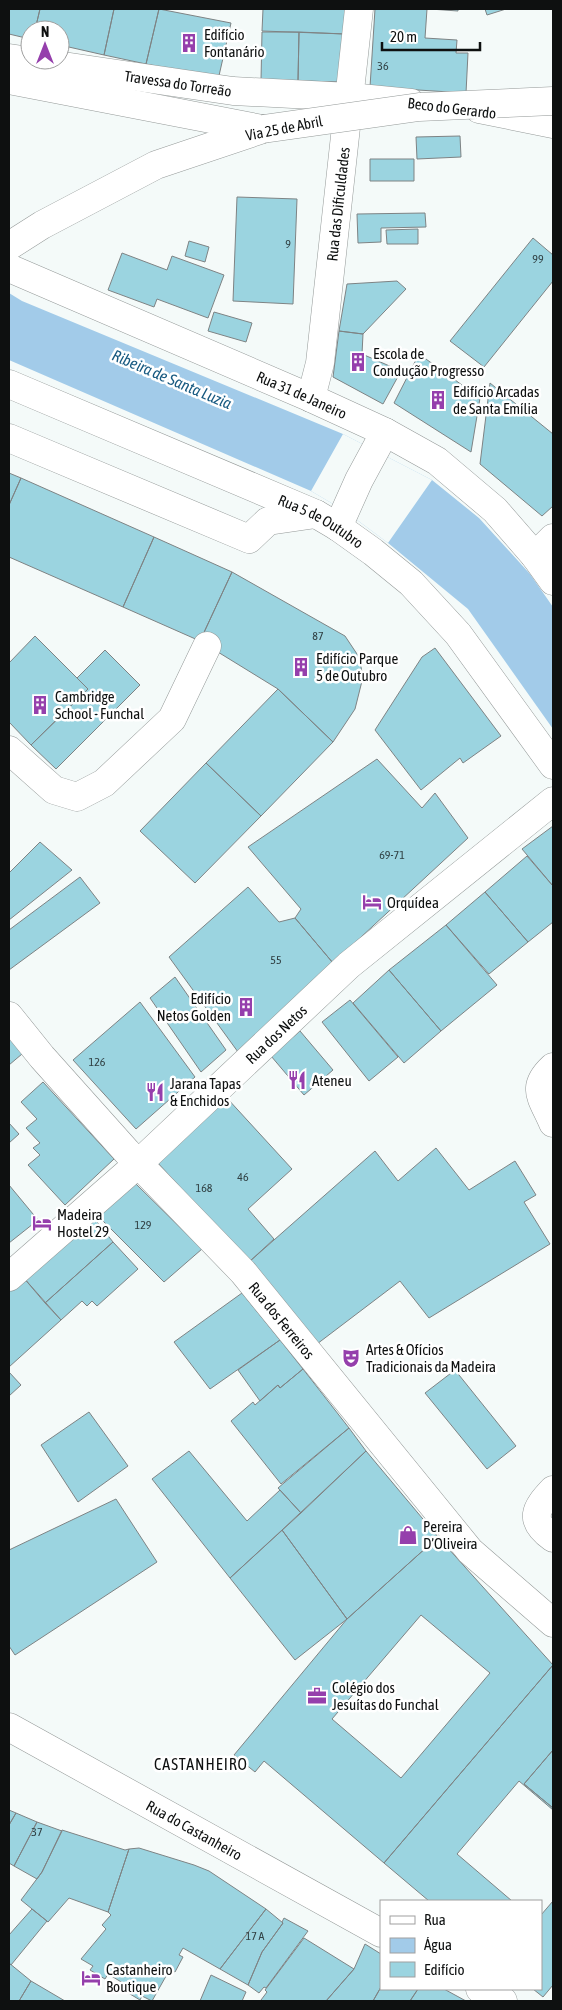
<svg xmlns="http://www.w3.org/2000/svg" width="562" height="2010" font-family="'Asap Condensed',sans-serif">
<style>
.water{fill:#a2cbe9}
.pier{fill:#f4faf9}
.building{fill:#9bd4e0;stroke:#7e8384;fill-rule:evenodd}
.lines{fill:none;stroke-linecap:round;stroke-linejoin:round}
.minor-casing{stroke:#949998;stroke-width:29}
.major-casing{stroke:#949998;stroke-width:29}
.minor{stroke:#fff;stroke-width:28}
.major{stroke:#fff;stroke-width:28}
.major-bridge-casing{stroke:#949998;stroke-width:29;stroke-linecap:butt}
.major-bridge{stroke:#fff;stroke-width:28}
.labels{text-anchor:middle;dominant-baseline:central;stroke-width:5;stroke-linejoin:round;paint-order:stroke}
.number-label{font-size:12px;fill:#314144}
.poi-label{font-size:15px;fill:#0e1010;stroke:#fff;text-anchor:start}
.street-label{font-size:15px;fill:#0e1010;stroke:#fff}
.water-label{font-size:16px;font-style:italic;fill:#185a81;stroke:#fff}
.neighbourhood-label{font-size:16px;letter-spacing:1px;fill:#0e1010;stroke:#fff}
</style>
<rect width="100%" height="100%" fill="#f4faf9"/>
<path class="water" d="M9 293 22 301 343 434 432 480 479 518 530 574 553 607V729L468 609 388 543 345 511 311 491 9 360Z"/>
<path class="pier" d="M343 434 432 480 388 543 345 511 311 491Z"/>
<path class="building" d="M9 9H40L35 30H30V39L9 34Z
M40 9H114L104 55 60 45V30H35Z
M114 9H159L146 64 104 55Z
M159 9 231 23 218 80 146 64Z
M263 9H346L345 34 262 31Z
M375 9H427L425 38 457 40 456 53H468L466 93 370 87Z
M430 9H458V11Z
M485 9H506L487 15Z
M262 32H299L298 81 261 80Z
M299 32 345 34 344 82 298 81Z
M460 136 461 157 417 159 416 137Z
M370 159H414V181H370Z
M237 197 297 199 293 304 233 301Z
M425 213 426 227 381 228V242L358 243 357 214Z
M418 229V244H387L386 230Z
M533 238 553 255V281L484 367 450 341Z
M189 241 209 247 205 262 185 256Z
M122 253 167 270 172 256 224 275 208 318 157 299 154 307 108 290Z
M397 281 406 289 363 334 339 331 347 284Z
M214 312 252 323 246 342 208 331Z
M339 331 363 334 362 354 401 371 383 404 333 377Z
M419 354 480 398 471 452 394 403Z
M490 383 553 434V506L542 516 480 464Z
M9 473 21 478 9 505Z
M21 478 154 537 123 607 9 557V505Z
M154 537 232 572 200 641 123 607Z
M232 572 345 636 359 657 363 677 355 709 333 742 278 689 200 641Z
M35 636 88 689 31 745 9 722V663Z
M435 648 501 736 463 763 460 758 421 790 375 730 422 657Z
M105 650 140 685 56 769 31 745 88 689 77 678Z
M278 689 333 742 261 816 206 763Z
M377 759 422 808 435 793 468 838 333 963 295 918 301 909 248 847Z
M206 763 261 816 195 883 140 831Z
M553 826V886L522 849Z
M40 842 72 870 9 920V873Z
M527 856 553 886V922L528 942 485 892Z
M80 877 100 903 9 970V930Z
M248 887 279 922 295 918 333 963 238 1052 169 957Z
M485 892 528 942 489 974 446 925Z
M446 925 497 985 441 1031 389 970Z
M389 970 441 1031 404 1063 353 1003Z
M175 977 226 1050 201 1072 150 998Z
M350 1000 398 1057 369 1081 322 1022Z
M140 1002 195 1077 136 1129 73 1060Z
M300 1031 333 1070 304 1095 271 1056Z
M9 1037 22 1054 9 1065Z
M43 1082 114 1159 65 1205 28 1165 40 1155 33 1148 40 1143 26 1128 37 1119 21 1102Z
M226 1097 292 1169 248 1209 274 1239 249 1262 156 1161Z
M9 1123 19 1134 9 1143Z
M436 1148 469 1190 515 1161 536 1195 524 1202 550 1244 429 1318 400 1281 317 1344 249 1262 375 1151 398 1181Z
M135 1183 202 1249 164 1282 98 1216Z
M9 1185 38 1220 9 1243Z
M94 1218 113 1242 45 1303 23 1277Z
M113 1242 138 1269 97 1306 92 1301 87 1306 82 1301 61 1320 45 1303Z
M23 1277 61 1320 9 1367V1290Z
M242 1293 280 1340 210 1389 174 1342Z
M280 1340 303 1369 280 1388 278 1385 260 1401 238 1370Z
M303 1369 349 1428 281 1484 231 1421 253 1402 255 1405 278 1385 280 1388Z
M455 1370 516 1446 487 1469 425 1393Z
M9 1372 21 1385 9 1396Z
M89 1412 128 1466 78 1502 41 1445Z
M349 1428 366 1451 301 1513 278 1488Z
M189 1451 247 1521 280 1490 301 1513 230 1578 152 1479Z
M366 1451 438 1537 347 1619 282 1530Z
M116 1499 157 1562 15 1655 9 1646V1550Z
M282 1530 347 1619 295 1660 230 1578Z
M438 1537 553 1665 384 1863 264 1761 255 1772 234 1755 347 1619ZM421 1615 490 1673 401 1778 332 1719Z
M553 1665V1750L524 1784 553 1808V1810L519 1781 457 1854 512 1901H429L384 1863Z
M553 1750V1808L524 1784Z
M9 1810 16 1813 9 1825Z
M16 1813 37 1822 14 1866 9 1863V1825Z
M37 1822 62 1831 42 1872 37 1879 14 1866Z
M62 1830 125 1850 129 1849 108 1912 69 1898 48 1922 21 1900 42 1872Z
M139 1848 194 1865 209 1871 266 1909 220 1969 183 1948 179 1955 183 1957 175 1972 170 1969 152 2001 142 1996 140 2000 125 1991 128 1986 108 1974 105 1979 90 1970 93 1966 81 1959 106 1929 102 1925 111 1915 108 1912 129 1849Z
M553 1901V1985L543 1997 533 1989H541V1915Z
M32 1909 47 1921 11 1965 9 1963V1935Z
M266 1909 283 1923 262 1952 248 1985 220 1969Z
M284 1918 308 1931 266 1988 264 1987 259 1993 248 1985 262 1952 283 1923 282 1922Z
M304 1938 354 1969 326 2001H263L261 2000 267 1992 265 1990Z
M365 1944 381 1954V1987L373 2001H326L354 1969Z
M9 1963 31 1981 19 2001H9Z
M211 1975 246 1992 242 2001H200Z
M31 1981 65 2001H19Z
M381 1987V1989H418L410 2001H373Z
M418 1989H444L466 2001H410Z"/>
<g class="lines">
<g class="minor-casing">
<g id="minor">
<path id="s1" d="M9 58 233 91 350 97 411 103"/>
<path d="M479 109 553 124"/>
<path id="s2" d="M311 398 320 363 359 9"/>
<path d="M9 438 249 539 268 521 316 514"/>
<path d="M535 556 553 538"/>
<path d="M9 750 54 790 77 797 104 783 172 719 207 646"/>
<path id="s3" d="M9 1016 42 1057 127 1152 243 1272 470 1551 553 1623"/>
<path d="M553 1067C530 1088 542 1097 553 1123"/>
<path id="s4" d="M9 1277 139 1163 349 965 553 801"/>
<path d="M553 1490C535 1509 528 1520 553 1538"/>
<path id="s5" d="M9 1727 381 1933"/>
<path d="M480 1989 503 2001"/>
</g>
</g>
<g class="major-casing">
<g id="major">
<path d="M9 80 262 129"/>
<path d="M9 246 42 225 156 165 263 129"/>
<path id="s6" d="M9 268 311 398 385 432 437 461 495 510 535 556 553 581"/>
<path id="s7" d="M9 384 316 514 338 527 373 552 411 583 458 634 553 765"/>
<path d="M338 527 359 480 385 432"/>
</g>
</g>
<use href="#minor" class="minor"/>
<use href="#major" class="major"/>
<g class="major-bridge-casing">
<path id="major-bridge" d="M263 129 419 107 553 101"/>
</g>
<use href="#major-bridge" class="major-bridge"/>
</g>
<defs>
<g id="building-bare" transform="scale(1.5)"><path d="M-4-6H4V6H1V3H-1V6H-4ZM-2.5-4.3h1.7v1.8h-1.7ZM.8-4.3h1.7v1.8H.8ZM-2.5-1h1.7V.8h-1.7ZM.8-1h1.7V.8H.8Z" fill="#953fac" stroke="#fff" stroke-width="2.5" paint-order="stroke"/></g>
<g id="hotel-bare" transform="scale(1.5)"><path d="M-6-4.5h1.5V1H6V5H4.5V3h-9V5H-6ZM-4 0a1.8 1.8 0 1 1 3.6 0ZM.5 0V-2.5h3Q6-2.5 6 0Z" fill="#953fac" stroke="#fff" stroke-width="2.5" paint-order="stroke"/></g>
<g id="restaurant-bare" transform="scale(1.5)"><path d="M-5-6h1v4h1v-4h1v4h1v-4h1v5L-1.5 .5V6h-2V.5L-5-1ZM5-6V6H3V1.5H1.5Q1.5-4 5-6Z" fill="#953fac" stroke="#fff" stroke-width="2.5" paint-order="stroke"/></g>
<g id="theatre-bare" transform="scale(1.5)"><path d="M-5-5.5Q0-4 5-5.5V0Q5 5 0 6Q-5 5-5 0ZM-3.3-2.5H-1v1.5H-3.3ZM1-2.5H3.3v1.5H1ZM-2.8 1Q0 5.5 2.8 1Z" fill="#953fac" stroke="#fff" stroke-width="2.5" paint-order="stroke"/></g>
<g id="shop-bare" transform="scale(1.5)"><path d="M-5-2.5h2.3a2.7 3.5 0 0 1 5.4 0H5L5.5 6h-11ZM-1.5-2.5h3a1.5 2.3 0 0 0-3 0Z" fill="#953fac" stroke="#fff" stroke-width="2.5" paint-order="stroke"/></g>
<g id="office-bare" transform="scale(1.5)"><path d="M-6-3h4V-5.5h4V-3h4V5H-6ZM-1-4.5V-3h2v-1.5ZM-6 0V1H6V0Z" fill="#953fac" stroke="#fff" stroke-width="2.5" paint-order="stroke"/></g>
</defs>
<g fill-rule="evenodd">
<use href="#building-bare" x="189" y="43"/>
<use href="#building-bare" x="358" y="362"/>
<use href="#building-bare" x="438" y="400"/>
<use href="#building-bare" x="301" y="667"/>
<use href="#building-bare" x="40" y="705"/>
<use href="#hotel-bare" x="372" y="902"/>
<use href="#building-bare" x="246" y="1007"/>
<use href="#restaurant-bare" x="297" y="1080"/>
<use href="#restaurant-bare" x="155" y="1092"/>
<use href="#hotel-bare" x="42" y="1223"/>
<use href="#theatre-bare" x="351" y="1358"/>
<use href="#shop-bare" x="408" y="1535"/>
<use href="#office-bare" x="317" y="1696"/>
<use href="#hotel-bare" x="91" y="1978"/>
</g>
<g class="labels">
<g class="number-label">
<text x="383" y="66">36</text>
<text x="288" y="244">9</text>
<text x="538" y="259">99</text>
<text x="318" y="636">87</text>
<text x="392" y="855">69-71</text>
<text x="276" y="960">55</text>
<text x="97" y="1062">126</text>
<text x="243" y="1177">46</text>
<text x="204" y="1188">168</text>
<text x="143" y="1225">129</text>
<text x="37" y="1832">37</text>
<text x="255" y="1936">17 A</text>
</g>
<g class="poi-label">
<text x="204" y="34">Edifício<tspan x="204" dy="17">Fontanário</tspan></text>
<text x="373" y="353">Escola de<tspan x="373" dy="17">Condução Progresso</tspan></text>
<text x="453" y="391">Edifício Arcadas<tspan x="453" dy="17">de Santa Emília</tspan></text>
<text x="316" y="658">Edifício Parque<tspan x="316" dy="17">5 de Outubro</tspan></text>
<text x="55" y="696">Cambridge<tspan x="55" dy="17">School - Funchal</tspan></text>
<text x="387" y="902">Orquídea</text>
<text x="231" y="998" text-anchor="end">Edifício<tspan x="231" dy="17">Netos Golden</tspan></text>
<text x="312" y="1080">Ateneu</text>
<text x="170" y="1083">Jarana Tapas<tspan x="170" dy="17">&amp; Enchidos</tspan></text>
<text x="57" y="1214">Madeira<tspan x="57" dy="17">Hostel 29</tspan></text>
<text x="366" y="1349">Artes &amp; Ofícios<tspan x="366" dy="17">Tradicionais da Madeira</tspan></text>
<text x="423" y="1526">Pereira<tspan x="423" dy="17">D’Oliveira</tspan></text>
<text x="332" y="1687">Colégio dos<tspan x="332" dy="17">Jesuítas do Funchal</tspan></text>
<text x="106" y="1969">Castanheiro<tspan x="106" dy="17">Boutique</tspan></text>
</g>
<g class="street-label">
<text stroke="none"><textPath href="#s1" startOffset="171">Travessa do Torreão</textPath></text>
<text transform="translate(452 108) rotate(7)">Beco do Gerardo</text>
<text transform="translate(284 128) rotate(-11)">Via 25 de Abril</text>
<text stroke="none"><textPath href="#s2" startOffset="196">Rua das Dificuldades</textPath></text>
<text stroke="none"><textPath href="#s6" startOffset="319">Rua 31 de Janeiro</textPath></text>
<text stroke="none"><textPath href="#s7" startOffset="341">Rua 5 de Outubro</textPath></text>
<text stroke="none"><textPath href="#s4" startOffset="361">Rua dos Netos</textPath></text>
<text stroke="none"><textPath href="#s3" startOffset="409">Rua dos Ferreiros</textPath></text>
<text stroke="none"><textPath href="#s5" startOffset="212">Rua do Castanheiro</textPath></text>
</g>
<g class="water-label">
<text transform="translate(172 379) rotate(23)">Ribeira de Santa Luzia</text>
</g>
<g class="neighbourhood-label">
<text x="201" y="1764">CASTANHEIRO</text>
</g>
</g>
<rect width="562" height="2010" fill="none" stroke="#0e1010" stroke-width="20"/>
<rect x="380" y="1900" width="162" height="90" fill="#ffffff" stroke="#9f9f9f"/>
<rect x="390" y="1916" width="25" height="8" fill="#ffffff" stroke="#9f9f9f"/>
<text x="424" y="1925" font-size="15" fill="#0e1010">Rua</text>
<rect x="390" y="1938" width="25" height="15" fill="#a2cbe9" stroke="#9f9f9f"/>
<text x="424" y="1950" font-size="15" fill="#0e1010">Água</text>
<rect x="390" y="1962" width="25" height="15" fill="#9bd4e0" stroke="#9f9f9f"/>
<text x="424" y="1975" font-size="15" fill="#0e1010">Edifício</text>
<g transform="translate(45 45)"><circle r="24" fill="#ffffff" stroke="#9f9f9f"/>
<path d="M0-4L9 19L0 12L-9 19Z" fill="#953fac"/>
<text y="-8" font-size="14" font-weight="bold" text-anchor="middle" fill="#0e1010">N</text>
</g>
<path d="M382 42v8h98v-8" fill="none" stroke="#0e1010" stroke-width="2.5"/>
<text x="390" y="42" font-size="15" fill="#0e1010" stroke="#ffffff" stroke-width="4" paint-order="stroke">20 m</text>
</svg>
